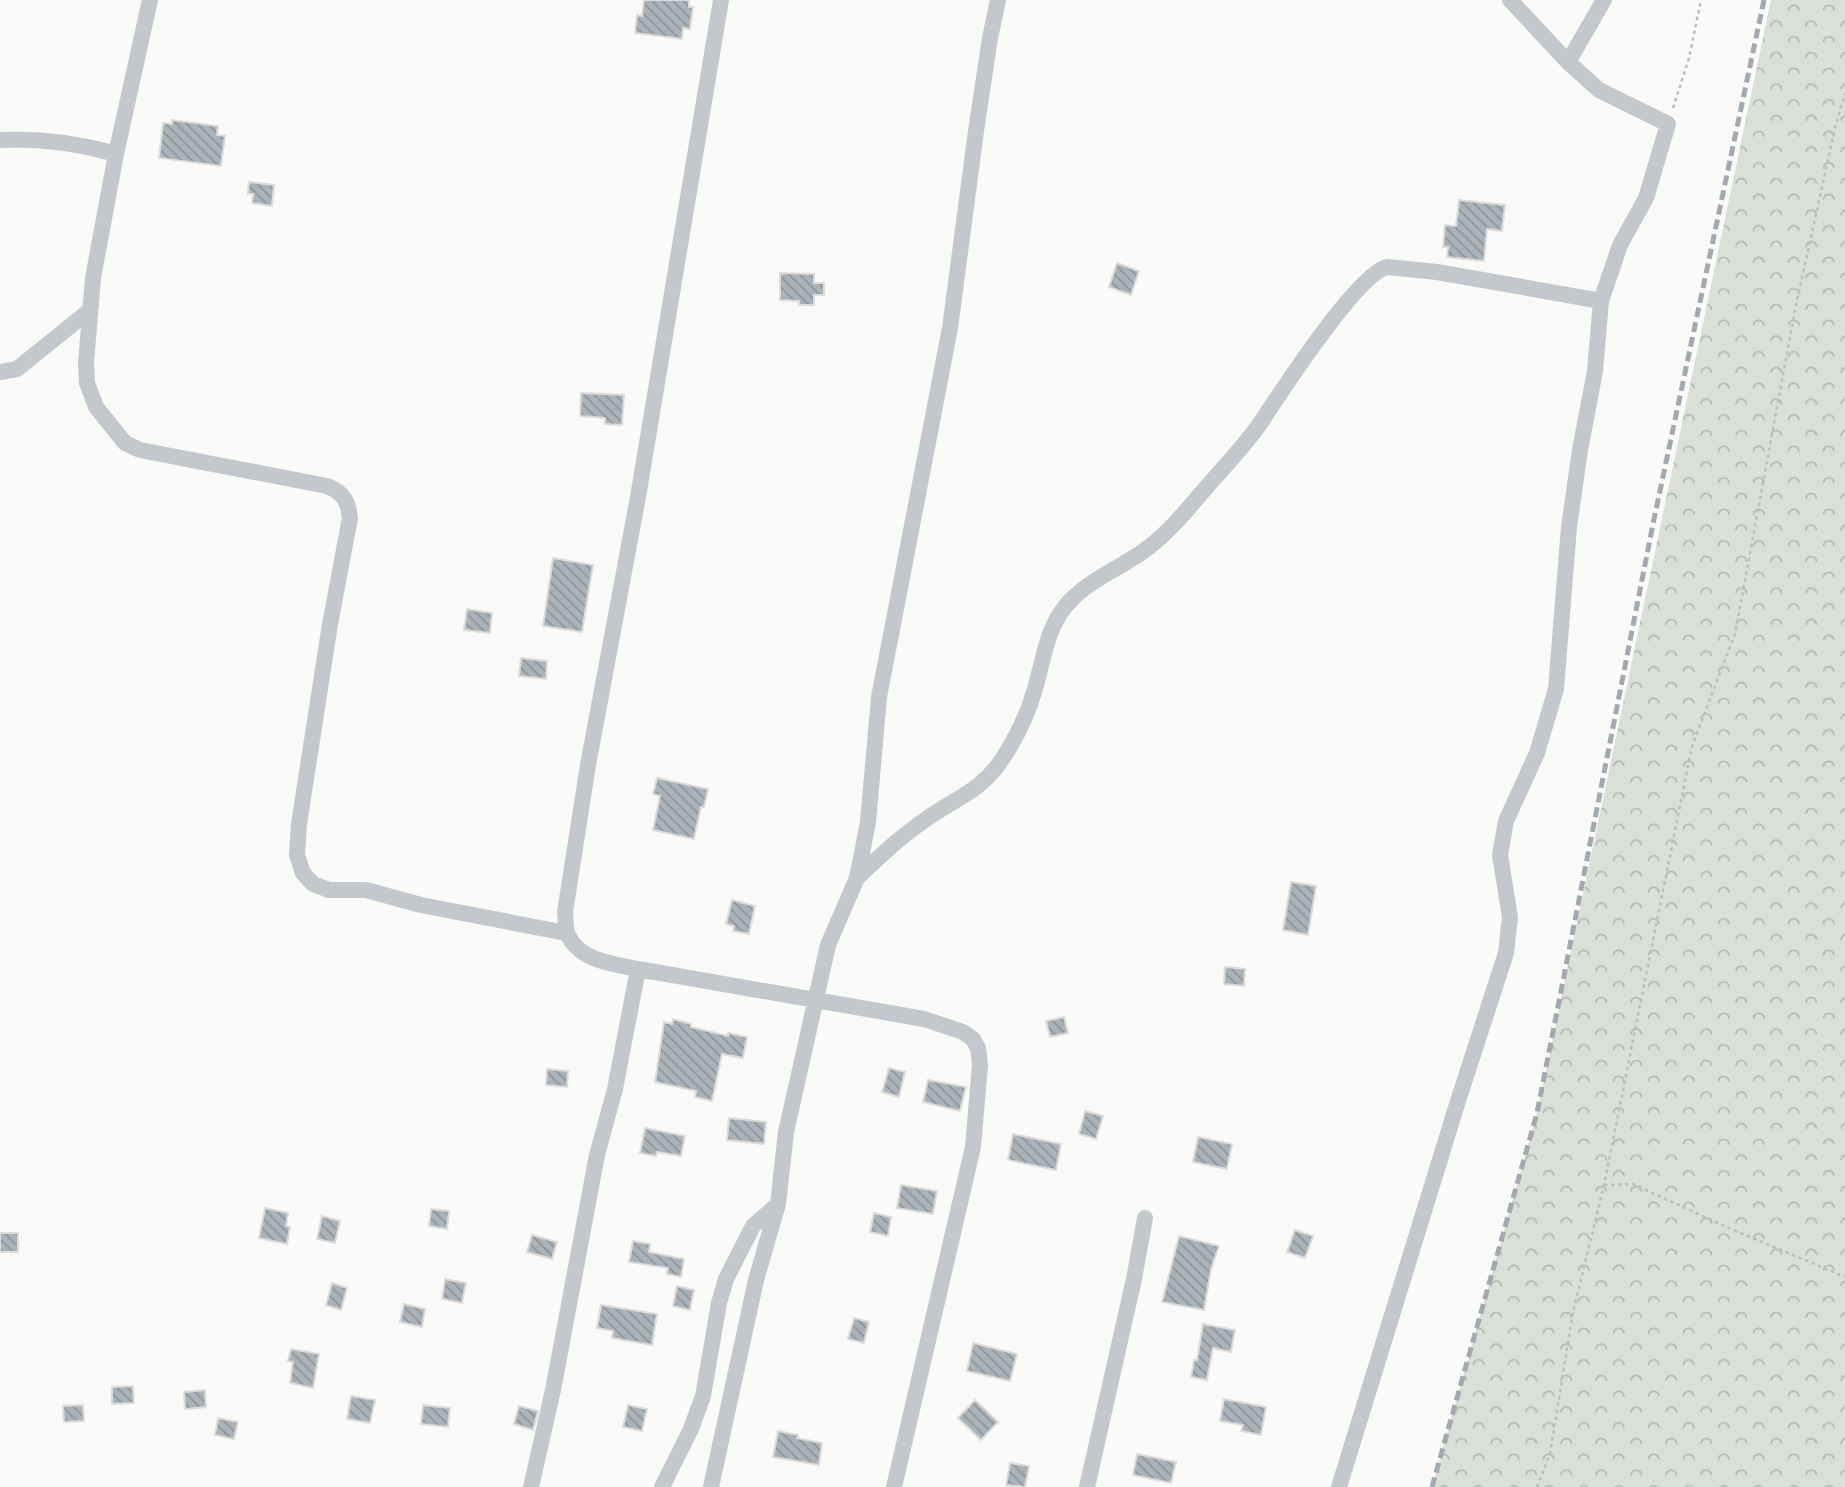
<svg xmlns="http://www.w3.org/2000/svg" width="1845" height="1487" font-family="'Open Sans',sans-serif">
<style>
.forest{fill:url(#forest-crowns)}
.building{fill:url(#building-back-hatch);stroke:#dcdcda;stroke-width:2}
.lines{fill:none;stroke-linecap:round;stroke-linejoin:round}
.path{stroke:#bbbfc2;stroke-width:2.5;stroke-dasharray:3.5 3.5;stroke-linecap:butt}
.street{stroke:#c3c8cc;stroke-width:16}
.rail{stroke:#a2aab0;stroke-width:5;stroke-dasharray:10 5;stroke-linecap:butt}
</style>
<defs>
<pattern id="forest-crowns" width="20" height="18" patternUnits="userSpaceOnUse" patternTransform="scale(1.75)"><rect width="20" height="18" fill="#dadfd7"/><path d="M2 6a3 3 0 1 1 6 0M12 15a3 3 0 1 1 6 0" fill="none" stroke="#b4b9b4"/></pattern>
<pattern id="building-back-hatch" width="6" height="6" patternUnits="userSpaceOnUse" patternTransform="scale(1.75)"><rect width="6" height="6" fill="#aab3b9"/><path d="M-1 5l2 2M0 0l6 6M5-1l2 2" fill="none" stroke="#8e969c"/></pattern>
</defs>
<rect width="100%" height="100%" fill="#fafaf8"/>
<path class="forest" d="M1771 0H1845V1487H1432L1537 1113Z"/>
<path class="building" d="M644 0H689V7H693L690 29 683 28 682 39 635 33 637 15 642 16Z
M172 120 218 126 217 135 225 136 221 166 159 158 163 123 172 124Z
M249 182 274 185 272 206 252 203 253 194H248Z
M1459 200 1505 205 1502 231 1487 229 1484 261 1447 257 1448 247H1443L1445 225 1456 226Z
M1117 263 1139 271 1131 295 1109 287Z
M780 273 814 274V283H824V295H814V305H799V301L780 300Z
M581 393 624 395 622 425 605 424V418L580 416Z
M553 558 593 565 582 632 543 626Z
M467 609 492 613 490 633 464 630Z
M521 658 547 661 546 679 519 676Z
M657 778 708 789 704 807H701L694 839 653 830 660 796 653 794Z
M1291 882 1316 886 1308 935 1283 930Z
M732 900 755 906 749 934 733 931 734 926 726 924Z
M1225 967 1245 969 1244 986 1224 984Z
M1064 1017 1068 1033 1050 1037 1046 1021Z
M673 1019 691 1024V1027L728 1036V1033L747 1037 743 1058 722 1054 712 1101 695 1097 696 1091 655 1082 664 1022 672 1024Z
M889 1068 905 1072 899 1097 882 1092Z
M547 1069 568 1071 567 1087 546 1085Z
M928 1080 966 1087 960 1111 923 1102Z
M1085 1111 1103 1116 1096 1139 1079 1134Z
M729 1118 766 1122 764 1144 727 1140Z
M645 1128 685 1136 681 1156 657 1152 656 1156 640 1153Z
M1013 1134 1061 1144 1056 1170 1008 1160Z
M1198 1137 1232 1144 1227 1169 1193 1162Z
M901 1185 937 1191 933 1214 897 1208Z
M265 1208 288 1213 286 1226 290 1227 287 1244 259 1238Z
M431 1209 449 1211 447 1229 429 1226Z
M874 1213 891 1217 888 1236 870 1232Z
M322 1216 340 1221 335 1243 317 1239Z
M1295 1230 1313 1236 1305 1258 1287 1252Z
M0 1233H18V1252H0Z
M532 1235 557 1242 552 1259 527 1252Z
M1179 1236 1219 1246 1211 1269 1204 1310 1162 1302Z
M633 1241 650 1244 649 1252 684 1259 681 1277 667 1274 668 1268 629 1262Z
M445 1279 466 1283 462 1303 442 1299Z
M332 1283 347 1288 341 1310 326 1305Z
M677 1286 694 1290 690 1310 673 1306Z
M404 1304 425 1309 422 1327 400 1322Z
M601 1305 657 1314 652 1345 612 1338 613 1331 597 1328Z
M854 1318 869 1322 864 1343 848 1339Z
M1203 1324 1235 1330 1231 1352 1213 1348 1207 1380 1191 1377 1194 1360H1197Z
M973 1343 1017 1354 1010 1381 967 1371Z
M291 1349 319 1354 313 1388 290 1383 293 1362 288 1361Z
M133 1386 134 1403 112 1404V1387Z
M205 1390 206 1407 185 1409 184 1392Z
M351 1396 375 1400 370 1423 347 1419Z
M1224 1399 1266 1407 1261 1435 1241 1431 1243 1425 1220 1421Z
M975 1400 998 1422 981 1440 958 1418Z
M83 1405 84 1421 64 1422 63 1406Z
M423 1405 450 1408 448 1427 421 1424Z
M628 1405 647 1409 642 1431 623 1427Z
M519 1406 538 1411 533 1430 514 1424Z
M218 1418 238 1422 234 1439 215 1435Z
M778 1431 798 1435 797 1438 822 1443 819 1465 773 1457Z
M1137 1454 1176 1462 1171 1483 1133 1475Z
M1010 1463 1029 1466 1025 1487 1006 1485Z"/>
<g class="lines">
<path class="path" d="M1673 108 1689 58 1701 0
M1604 1185 1633 1184 1731 1229 1845 1277
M1537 1487 1550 1454 1573 1312 1604 1185 1692 746 1735 634 1795 310 1835 128 1845 93"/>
<path class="street" d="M150 0 116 154 93 278 86 363 87 383 96 407 125 443 140 450 327 486C344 493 348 501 350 518L330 624 299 824 297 855 303 873 313 884 329 890H366L421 905 566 933
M721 0 638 497 588 765 565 912C566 919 565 929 568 935 580 961 613 964 638 969L924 1019 963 1032 973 1039 978 1048 980 1065 973 1147 894 1487
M1510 0 1568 62
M0 140C41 138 77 143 116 154
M0 372 17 369 89 311
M857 878C879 857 900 837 925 820 955 798 981 792 1003 758 1016 738 1027 716 1034 692 1044 660 1046 625 1071 600 1091 579 1122 567 1145 550 1171 531 1190 506 1211 482 1228 463 1244 446 1259 425 1279 395 1357 274 1387 267L1437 272 1601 301
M531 1487 553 1390 597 1155 615 1089 638 969
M662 1487 691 1429 703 1396 719 1303 726 1279 753 1226 778 1204
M711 1487 756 1280 778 1204 786 1132 828 945 857 878 868 822 879 697 950 328 976 131 990 38 998 0
M1087 1487 1134 1279 1145 1218
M1339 1487 1458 1101 1506 953 1510 917 1500 855 1506 821 1537 753 1556 689 1569 527 1580 450 1595 371 1601 301 1620 245 1646 198 1668 124 1599 90 1568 62 1604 0"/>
<path class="rail" d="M1432 1487 1537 1113 1654 519 1764 0"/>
</g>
</svg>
